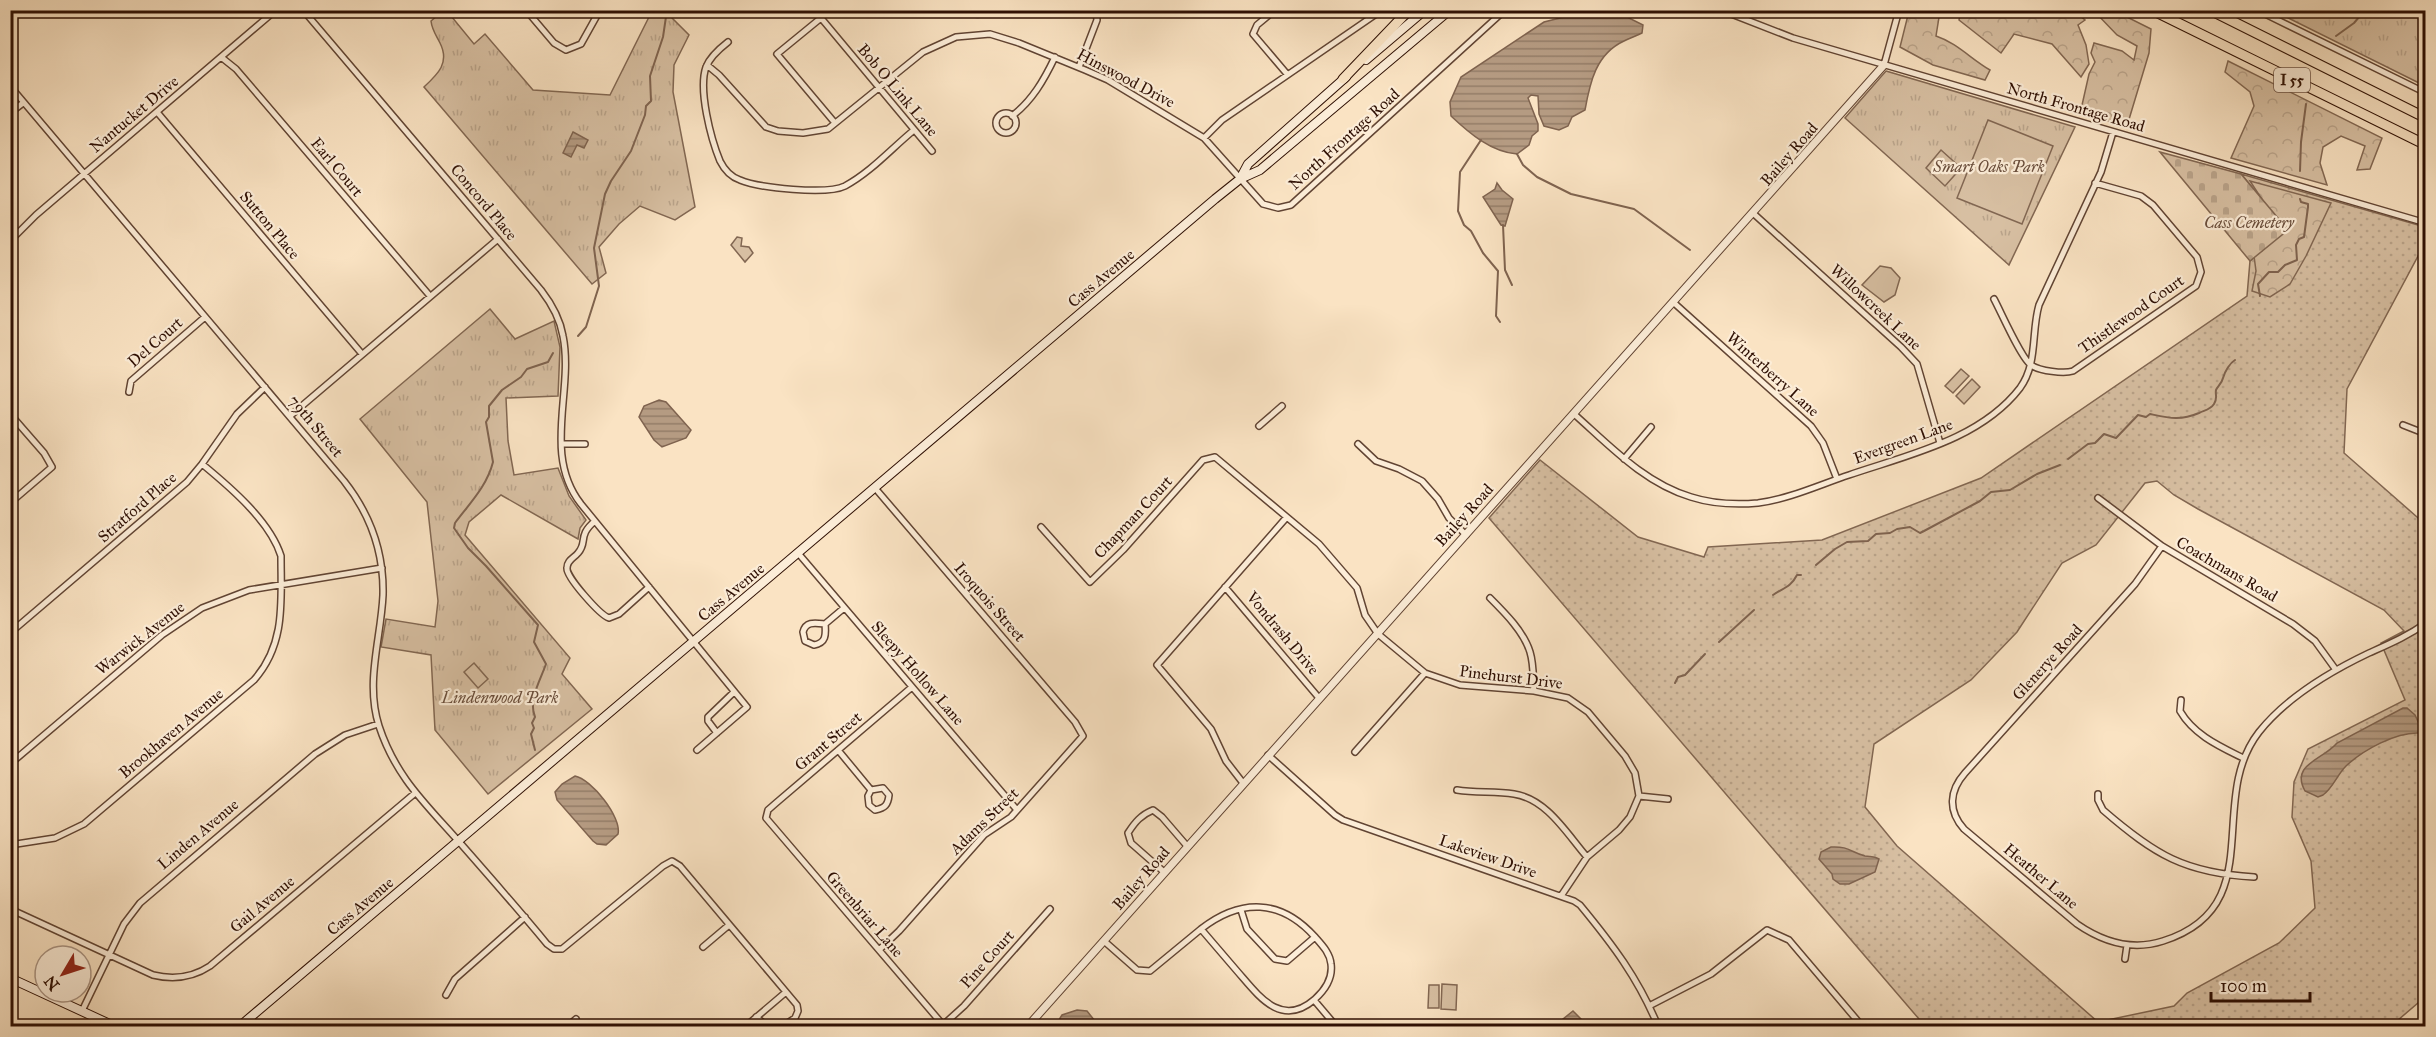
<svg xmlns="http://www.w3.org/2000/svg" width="2436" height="1037" font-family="'IM FELL Great Primer',serif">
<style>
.grass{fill:url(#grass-dots);stroke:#826752;stroke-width:1.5;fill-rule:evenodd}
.forest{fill:url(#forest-crowns);stroke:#826752;stroke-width:1.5}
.cemetery{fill:url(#cemetery-stones);stroke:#826752;stroke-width:1.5}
.park{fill:url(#park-tufts);stroke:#826752;stroke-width:1.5}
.pitch{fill:#d7bfa2;stroke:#826752;stroke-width:1.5}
.water{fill:url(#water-rules);stroke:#7f634f;stroke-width:1.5}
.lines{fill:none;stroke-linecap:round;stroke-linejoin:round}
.stream{stroke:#7f634f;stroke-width:2}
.minor-casing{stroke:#614433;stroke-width:8}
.tertiary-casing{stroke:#614433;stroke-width:9}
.secondary-casing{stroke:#2e0f03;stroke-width:10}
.motorway-casing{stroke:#2e0f03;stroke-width:11}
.minor{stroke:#fcedd8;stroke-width:5}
.tertiary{stroke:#fcedd8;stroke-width:7}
.secondary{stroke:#fcedd8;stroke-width:8}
.motorway{stroke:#fae3c3;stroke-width:9}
.labels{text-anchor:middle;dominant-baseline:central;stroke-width:4.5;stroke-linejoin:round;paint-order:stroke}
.shield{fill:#fcedd8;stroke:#6c5243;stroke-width:1.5}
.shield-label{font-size:15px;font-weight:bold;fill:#2e0f03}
.street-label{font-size:16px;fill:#2e0f03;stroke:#fcedd8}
.park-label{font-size:16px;font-style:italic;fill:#694d3b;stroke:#fcedd8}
</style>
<defs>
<pattern id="grass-dots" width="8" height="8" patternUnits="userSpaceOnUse" patternTransform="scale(1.5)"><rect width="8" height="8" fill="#d7bfa2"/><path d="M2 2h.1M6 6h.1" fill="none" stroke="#b9a38a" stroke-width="1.8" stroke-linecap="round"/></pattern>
<pattern id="forest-crowns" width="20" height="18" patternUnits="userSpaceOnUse" patternTransform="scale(1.5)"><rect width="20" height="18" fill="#d7bfa2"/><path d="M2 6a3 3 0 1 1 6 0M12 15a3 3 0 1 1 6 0" fill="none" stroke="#b9a38a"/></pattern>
<pattern id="cemetery-stones" width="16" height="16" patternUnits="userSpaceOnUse" patternTransform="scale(1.5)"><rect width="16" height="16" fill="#d7bfa2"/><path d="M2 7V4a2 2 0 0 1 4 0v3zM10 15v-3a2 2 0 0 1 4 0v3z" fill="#b9a38a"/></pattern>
<pattern id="park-tufts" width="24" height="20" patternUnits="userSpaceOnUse" patternTransform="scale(1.5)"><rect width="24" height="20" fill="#d7bfa2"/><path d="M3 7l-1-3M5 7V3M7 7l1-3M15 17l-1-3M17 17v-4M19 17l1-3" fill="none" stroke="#b9a38a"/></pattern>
<pattern id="water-rules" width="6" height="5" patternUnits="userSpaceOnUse" patternTransform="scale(1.5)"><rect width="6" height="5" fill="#b59b82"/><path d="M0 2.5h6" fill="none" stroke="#947d68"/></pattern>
</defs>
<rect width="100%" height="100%" fill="#fae3c3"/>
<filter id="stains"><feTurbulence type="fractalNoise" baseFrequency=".00333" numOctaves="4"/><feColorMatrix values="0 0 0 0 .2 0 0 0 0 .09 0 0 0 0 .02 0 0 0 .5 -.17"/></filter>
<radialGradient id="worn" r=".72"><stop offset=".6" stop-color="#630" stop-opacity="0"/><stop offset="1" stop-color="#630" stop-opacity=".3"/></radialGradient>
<path class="grass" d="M2241 174 2425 227V243L2347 389 2344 453 2425 524V997L2391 1026H1925L1489 518 1540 460 1638 537 1704 557 1708 547 1822 540 1981 478 2247 296 2250 261 2288 230ZM2157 481 2174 495 2198 509 2384 610 2404 631 2381 643 2405 700 2308 749 2294 782 2292 817 2311 861 2315 908 2279 943 2187 993 2174 1006 2098 1022 1897 846 1865 807 1874 744 1971 680 2017 632 2062 563 2096 545 2145 483Z"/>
<path class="forest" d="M1909 11H1940L1936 36C1957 43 1971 59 1990 70L1985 80 1933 65 1900 47Z
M1961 11H2074L2085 20 2078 25 2086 45 2089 64 2081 77 2052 44 2014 34 2001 53 1959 20Z
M2094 11H2115L2151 29 2149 53 2127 126 2080 114 2089 74 2095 62 2091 53 2094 43 2122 51 2134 60 2137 46 2117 35Z
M2228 61 2382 138 2370 169 2357 170 2365 146 2341 136 2323 147 2320 163 2327 185 2231 158 2254 106 2250 92 2225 72Z
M2250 181 2331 203 2306 256 2290 284 2270 297 2252 291 2256 271 2254 256 2282 230Z"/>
<path class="cemetery" d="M2160 152 2241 174 2288 230 2250 261Z"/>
<path class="park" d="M443 11H447L474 44 485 34 533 90 610 95 652 11H665L689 35 674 65 673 92 695 207 675 220 640 206 619 224 599 247 606 273 592 284 424 87C438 74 450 63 440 43 436 35 432 30 431 21Z
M2274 11H2425V86L2407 77Z
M1886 71 2075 127 2009 265 1845 118Z
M737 237 742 238 741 246 749 247 753 253 745 262 731 245Z
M490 309 515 339 554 321 560 347 558 396 506 398 508 441 514 475 558 468 569 496 586 520 580 528 578 539 501 495 469 522 465 535 570 658 562 674 592 709 488 794 435 730 431 655 381 647 386 619 435 627 438 601 427 502 360 419Z"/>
<path class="pitch" d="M1988 120 2053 146 2022 224 1957 198Z
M1941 150 1961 168 1945 186 1926 168Z
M1880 266 1891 268 1900 278 1895 295 1884 302 1862 285Z
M1961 369 1969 376 1953 393 1945 386Z
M1972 379 1980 387 1964 404 1956 396Z
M474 663 488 679 478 688 464 672Z
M1442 984 1457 985 1456 1010 1441 1009Z
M1429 985H1439V1008H1428Z"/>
<path class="water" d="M958 11H1003C991 18 969 21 958 11Z
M1584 12 1625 16 1643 25 1642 33C1636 36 1630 38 1624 41 1596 54 1590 82 1585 110L1572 117 1568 126 1559 130 1544 126 1539 114 1538 96 1531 95 1528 98 1538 124V131L1532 136 1529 145 1517 154C1491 152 1469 133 1451 116L1450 102 1461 77 1544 22Z
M573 132 588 140 584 148 577 145 571 157 563 153Z
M1497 183 1502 190 1513 199 1505 226 1501 225 1483 197 1495 189Z
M659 400 666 402 691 430 686 438 662 447 654 440 639 417 644 406Z
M2403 708H2407L2415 715 2421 728 2419 733C2396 732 2363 750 2346 766 2337 775 2333 788 2323 795L2318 797 2305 791C2290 764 2323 760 2337 743Z
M575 776C591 779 622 817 618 834L606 845 597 844 593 841 557 800 555 792 562 784Z
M1831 847C1849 846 1850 852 1865 856 1871 857 1874 856 1879 859L1875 872 1849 884H1840L1833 879 1832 874 1819 859 1821 852Z
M1077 1010 1087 1011 1099 1026H1055L1062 1015Z
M1573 1011 1584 1022V1026H1559L1563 1019Z"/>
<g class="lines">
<path class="stream" d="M2336 36 2354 23 2365 10
M1481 140 1460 172 1458 211 1464 225 1471 231 1483 253 1498 271 1496 316 1500 322
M1517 154 1523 165 1537 177 1571 194 1634 209 1690 250
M2300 171 2301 142 2306 104
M1503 225 1505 270 1512 285
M2260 296 2258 284 2269 272H2278L2285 265 2297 260 2296 245 2299 239 2304 237 2308 207V204L2301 202 2300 199
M578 336 586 327 599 286 594 248 605 194 611 181 631 151 645 115 646 106 651 101 650 76 663 37 667 10
M2068 459 2088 444 2095 443 2104 434 2116 438 2138 415 2146 417 2150 414C2169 418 2180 421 2199 413 2205 410 2210 410 2214 404 2218 398 2215 395 2216 390 2218 386 2222 383 2223 378 2225 371 2230 363 2235 360
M1816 565 1835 549 1847 542 1868 541 1876 534 1890 533 1897 529 1910 527 1920 533 1924 531 1980 501 1991 492 2010 490 2037 474 2060 465
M1773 595C1783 588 1791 587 1797 575H1801
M1719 642 1754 610
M1675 683 1678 677 1685 675 1705 654
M535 750 531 734 534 728 532 723 535 717C528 700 540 681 546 664L534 642 538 625 486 566 468 548 454 528 455 523C470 503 487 486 493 462L486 422 489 417V406L502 390 521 377 527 369 548 362 553 353"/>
<g class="minor-casing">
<path id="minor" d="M303 10 541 290C551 303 560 318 563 336 574 391 542 454 581 504L747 707 697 750
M526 10 554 43 566 50 581 44 600 10
M1275 10 1257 25 1253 34 1287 74
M1721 10 1793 38 2426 223
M2257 10 2426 93
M728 42C719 49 710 57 706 67 698 90 711 139 720 161 724 169 731 177 740 180 759 188 827 195 845 186 871 172 892 148 914 130
M221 57 236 69 430 296
M707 65 719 75 766 127 778 131 803 133 828 129 923 52 956 37 990 34 1019 43 1085 70 1108 80 1204 138 1263 204 1278 208 1291 205 1505 10
M1884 65 1899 10
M1079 67 1097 20 1096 10
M10 86 344 481C370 514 384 553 383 595 381 639 365 682 379 726 396 778 427 805 461 844 490 877 519 910 547 944L554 949H562L663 866 672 861 680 866 797 1005 798 1011 795 1018 783 1026
M157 112 362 354
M10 113 23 103
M996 123a10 10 0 1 1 20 0a10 10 0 1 1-20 0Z
M1012 116C1032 101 1044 80 1055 57
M835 123 777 54 821 18 932 151
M1204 138 1222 120 1382 10
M1754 214 1901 347 1917 364 1940 443
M10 241 36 215 276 10
M1994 299C2001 312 2021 358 2031 365 2040 371 2064 374 2073 371L2196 286 2201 272 2197 257 2153 205 2141 196 2095 183
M1673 302 1811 426 1823 443 1837 479
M129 392 131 381 205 317
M10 414 44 453 52 467 10 503
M1574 414C1609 445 1644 483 1691 497 1713 504 1735 505 1758 503 1789 499 1819 485 1849 475 1907 455 1980 440 2020 388 2038 363 2031 333 2039 305L2101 172 2113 132
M290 416 498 239
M2403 425 2426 434
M1259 426 1282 406
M562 444H585
M1358 444 1376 461 1399 469 1422 481 1438 499 1449 518 1466 535
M1624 459 1651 427
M875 488 1075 722 1083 736 1011 817 984 835 899 931 879 950
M2098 498 2162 546 2293 624 2315 641 2336 670
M595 521C577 536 588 542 578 553 574 558 567 560 567 568 566 577 600 615 609 618L619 614 649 587
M1041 527 1090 582 1123 550 1203 460 1215 457 1319 544 1357 588 1365 615 1378 634 1425 673 1460 685 1534 691 1568 698 1588 712 1625 756 1635 773 1639 796 1630 817 1619 830 1587 857 1561 896
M2162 546 2135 584 1965 773C1949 791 1948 811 1964 829L2077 924C2103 942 2132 951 2163 941 2271 907 2205 801 2259 732 2287 697 2329 672 2369 653 2389 644 2408 636 2426 623
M798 553 1017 810
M1225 587 1319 698
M1490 598C1505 613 1524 632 1530 652 1534 665 1533 679 1534 691
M825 624C826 635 826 643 814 645L805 641 803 632C806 621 815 623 825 624L844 608
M10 633 187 482 202 464 237 414 265 387
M912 687 776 803 768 810 766 818 944 1026
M2181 700 2180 711C2194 735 2219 746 2243 758
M717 733 708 721V717L734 692
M838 750 871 790 868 796 869 805 875 810C885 808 888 805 889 795L883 788 871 790
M1355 752 1425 673
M1268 755 1335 815 1343 820 1574 901 1580 905C1613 945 1638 978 1658 1026
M10 764 162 635 202 608 249 590 382 568
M1243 783 1226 761 1211 729 1157 665 1286 518
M1457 790C1476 793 1495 791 1514 794 1547 799 1567 834 1587 857
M2098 794V800L2103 810C2155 855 2185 873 2254 877
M1639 796 1668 799
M10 845 55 838 84 824 254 680C286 644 281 601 281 556 270 521 230 487 202 464
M1164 872 1131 843 1128 833C1135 822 1141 815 1153 810L1162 817 1187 846
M10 909 153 975C174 980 192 978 210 966L414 794
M1241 910 1247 929 1275 959 1287 961 1315 937
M1104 941 1137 970 1150 971 1201 929C1213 943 1225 957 1237 971 1258 995 1281 1029 1315 999 1325 990 1333 979 1331 964 1330 953 1322 945 1315 937 1281 899 1241 898 1201 929
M703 947 729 925
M2125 959 2127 945
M446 995 455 979 525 917
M1314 1000 1336 1026
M1649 1006 1711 974 1767 930 1789 940 1862 1026
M82 1011 124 924 140 903 315 754 345 735 378 724
M756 1017 767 1026
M943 1025 964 1006 1050 909
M568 1026 576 1019
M746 1026 786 992"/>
</g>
<g class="tertiary-casing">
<path id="tertiary" d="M1028 1026 1884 65"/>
</g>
<g class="secondary-casing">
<path id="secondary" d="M1366 60 1425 10
M1240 179 1248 164 1346 77
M10 978 114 1026
M240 1026 1215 199 1240 179 1260 170 1450 10"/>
</g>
<g class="motorway-casing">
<path id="motorway" d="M2152 10 2426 145
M2210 10 2426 118
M1343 79 1409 10"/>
</g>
<use href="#minor" class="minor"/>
<use href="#tertiary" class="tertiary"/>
<use href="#secondary" class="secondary"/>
<use href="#motorway" class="motorway"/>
</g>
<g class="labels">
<rect class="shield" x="2274" y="68" width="36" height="24" rx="4.5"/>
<g class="shield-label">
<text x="2292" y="80">I 55</text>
</g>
<g class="street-label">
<text transform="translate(1126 78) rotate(28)">Hinswood Drive</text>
<text transform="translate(898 90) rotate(50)">Bob O Link Lane</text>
<text transform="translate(2076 107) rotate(16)">North Frontage Road</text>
<text transform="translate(134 114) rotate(-40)">Nantucket Drive</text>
<text transform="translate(1344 139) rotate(-42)">North Frontage Road</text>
<text transform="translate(1789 154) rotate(-49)">Bailey Road</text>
<text transform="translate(337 167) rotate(50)">Earl Court</text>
<text transform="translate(484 202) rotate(50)">Concord Place</text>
<text transform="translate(270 225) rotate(50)">Sutton Place</text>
<text transform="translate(1101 278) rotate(-40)">Cass Avenue</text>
<text transform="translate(1876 307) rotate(43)">Willowcreek Lane</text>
<text transform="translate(2131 314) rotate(-35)">Thistlewood Court</text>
<text transform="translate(155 342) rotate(-41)">Del Court</text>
<text transform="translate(1773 374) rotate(42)">Winterberry Lane</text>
<text transform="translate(316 426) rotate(50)">79th Street</text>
<text transform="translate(1903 441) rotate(-20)">Evergreen Lane</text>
<text transform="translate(137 507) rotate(-41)">Stratford Place</text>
<text transform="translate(1464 515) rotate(-48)">Bailey Road</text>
<text transform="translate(1133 517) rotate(-47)">Chapman Court</text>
<text transform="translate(2227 569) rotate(30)">Coachmans Road</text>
<text transform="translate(731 592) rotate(-40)">Cass Avenue</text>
<text transform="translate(990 602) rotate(49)">Iroquois Street</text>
<text transform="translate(1283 633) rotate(50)">Vondrash Drive</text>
<text transform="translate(140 638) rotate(-38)">Warwick Avenue</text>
<text transform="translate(2047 662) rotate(-48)">Glenerye Road</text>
<text transform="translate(918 673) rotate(49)">Sleepy Hollow Lane</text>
<text transform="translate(1511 677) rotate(7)">Pinehurst Drive</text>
<text transform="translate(171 733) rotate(-40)">Brookhaven Avenue</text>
<text transform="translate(828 741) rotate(-40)">Grant Street</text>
<text transform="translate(984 821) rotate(-44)">Adams Street</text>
<text transform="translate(198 834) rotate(-40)">Linden Avenue</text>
<text transform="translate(1488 856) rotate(19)">Lakeview Drive</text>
<text transform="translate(2041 876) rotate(40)">Heather Lane</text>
<text transform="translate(1141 878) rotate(-49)">Bailey Road</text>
<text transform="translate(262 904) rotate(-40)">Gail Avenue</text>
<text transform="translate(360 906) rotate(-40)">Cass Avenue</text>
<text transform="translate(865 914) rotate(49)">Greenbriar Lane</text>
<text transform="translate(987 959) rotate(-48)">Pine Court</text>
</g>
<g class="park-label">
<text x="1989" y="166">Smart Oaks Park</text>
<text x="2249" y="222">Cass Cemetery</text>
<text x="500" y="697">Lindenwood Park</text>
</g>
</g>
<rect width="2436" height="1037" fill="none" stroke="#fae3c3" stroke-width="36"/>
<rect x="12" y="12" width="2412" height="1013" fill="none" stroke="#2e0f03" stroke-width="3"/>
<rect x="18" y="18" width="2400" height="1001" fill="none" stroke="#2e0f03" stroke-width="1.5"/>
<g transform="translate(63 974) rotate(231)"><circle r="28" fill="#fcedd8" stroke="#aa9483" stroke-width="1.5"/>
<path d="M0-4.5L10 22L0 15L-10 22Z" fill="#8f2418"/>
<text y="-9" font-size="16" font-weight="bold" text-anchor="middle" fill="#2e0f03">N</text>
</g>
<path d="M2211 992v9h99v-9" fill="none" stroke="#2e0f03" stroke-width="3"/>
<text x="2220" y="992" font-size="18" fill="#2e0f03" stroke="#fcedd8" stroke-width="4.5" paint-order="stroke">100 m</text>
<rect width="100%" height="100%" filter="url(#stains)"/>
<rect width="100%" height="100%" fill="url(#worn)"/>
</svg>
